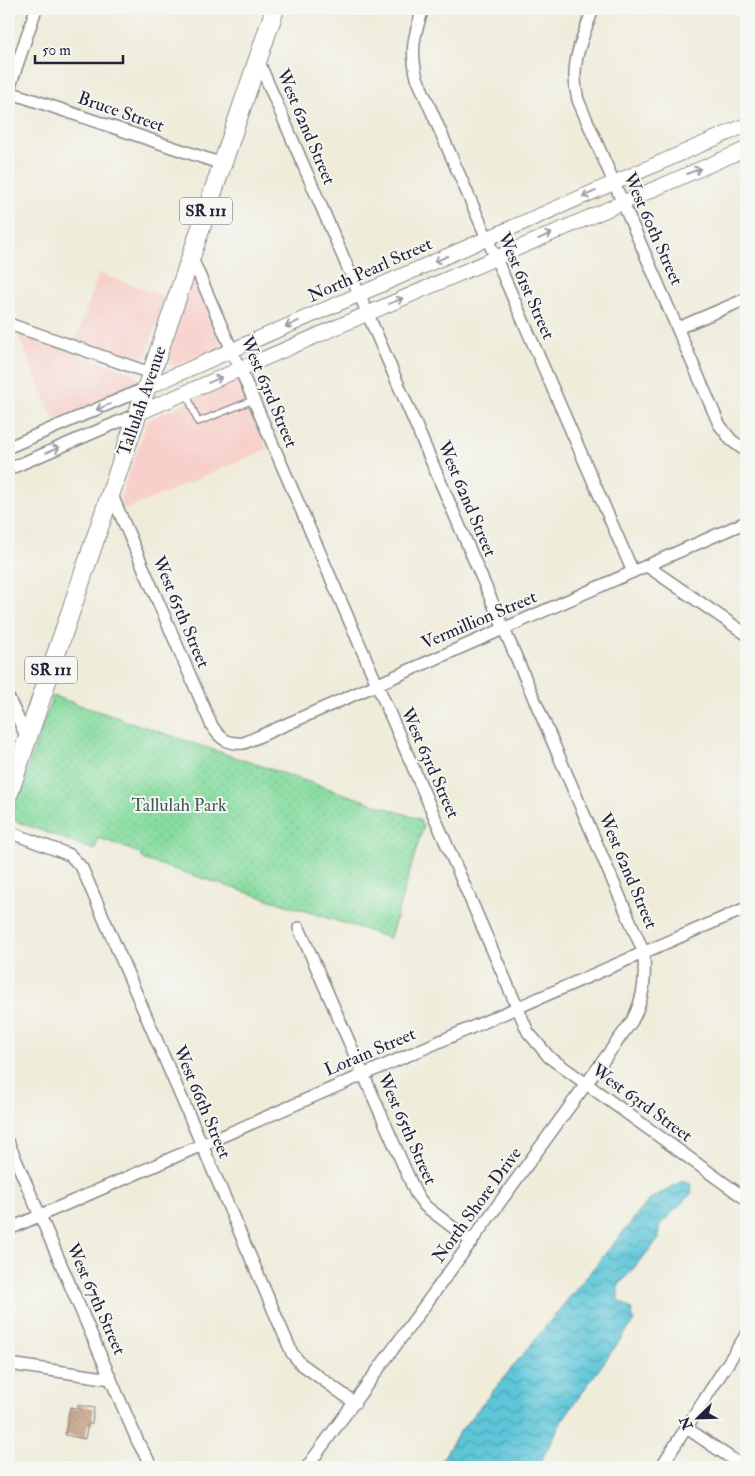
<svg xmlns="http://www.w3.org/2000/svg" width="755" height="1476" font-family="'IM FELL Double Pica',serif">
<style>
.built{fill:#f7d0cb}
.park{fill:url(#park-dots);stroke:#547f6d}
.water{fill:url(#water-waves);stroke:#40748a}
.building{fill:url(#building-back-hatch)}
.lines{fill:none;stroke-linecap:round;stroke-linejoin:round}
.service-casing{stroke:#88878a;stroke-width:8}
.minor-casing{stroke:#88878a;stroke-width:14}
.tertiary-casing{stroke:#88878a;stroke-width:16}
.primary-casing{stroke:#88878a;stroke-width:20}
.service{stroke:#fff;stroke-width:5.5}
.minor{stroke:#fff;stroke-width:11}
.tertiary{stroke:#fff;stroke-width:14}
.primary{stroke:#fff;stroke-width:18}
.oneway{stroke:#9c9ca7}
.labels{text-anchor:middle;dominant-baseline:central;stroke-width:4;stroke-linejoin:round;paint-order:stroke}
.shield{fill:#f6f6f2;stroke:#626272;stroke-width:1}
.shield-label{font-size:16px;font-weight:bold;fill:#22223b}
.street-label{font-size:18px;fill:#22223b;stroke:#f6f6f2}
.park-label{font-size:18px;fill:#405a59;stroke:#f6f6f2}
</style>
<defs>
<pattern id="park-dots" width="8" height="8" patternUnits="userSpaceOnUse" patternTransform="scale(1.25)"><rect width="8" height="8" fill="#86dc9f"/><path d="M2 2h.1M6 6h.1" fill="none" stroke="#73bc8a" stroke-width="1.8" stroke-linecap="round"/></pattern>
<pattern id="water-waves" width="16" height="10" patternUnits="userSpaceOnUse" patternTransform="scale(1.25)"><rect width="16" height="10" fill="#5dc6d8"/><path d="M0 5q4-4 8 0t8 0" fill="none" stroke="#4ca0b0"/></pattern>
<pattern id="building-back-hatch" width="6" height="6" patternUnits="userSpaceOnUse" patternTransform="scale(1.25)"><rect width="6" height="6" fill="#c9a285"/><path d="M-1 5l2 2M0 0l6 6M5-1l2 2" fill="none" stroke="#a3846e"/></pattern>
</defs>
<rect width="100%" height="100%" fill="#f6f6f2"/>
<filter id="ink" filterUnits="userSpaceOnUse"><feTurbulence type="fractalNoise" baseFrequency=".02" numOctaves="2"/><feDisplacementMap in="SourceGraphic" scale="10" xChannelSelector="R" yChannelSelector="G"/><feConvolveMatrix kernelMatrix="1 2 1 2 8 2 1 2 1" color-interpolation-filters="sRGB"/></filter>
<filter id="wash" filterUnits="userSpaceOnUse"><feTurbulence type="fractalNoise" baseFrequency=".0096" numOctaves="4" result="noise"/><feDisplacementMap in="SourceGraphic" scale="20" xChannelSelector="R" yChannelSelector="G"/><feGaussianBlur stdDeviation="1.12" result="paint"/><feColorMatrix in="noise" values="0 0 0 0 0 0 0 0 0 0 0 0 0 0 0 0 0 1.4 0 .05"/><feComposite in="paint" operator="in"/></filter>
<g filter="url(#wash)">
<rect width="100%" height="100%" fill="#efecda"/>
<path class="built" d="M198 258 234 341 173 366 168 359Z
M99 273 165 297 145 356 139 359 76 340Z
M18 334 130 372 137 377V382L134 387 120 393 54 419Z
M238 379 267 449 125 510 120 499 148 420Z"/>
<path class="park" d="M53 696 419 819 423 827 390 938 145 860 137 852 99 838 94 850 10 819Z"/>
<path class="water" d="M682 1181 691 1184 692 1193 659 1226V1239L618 1286V1299L631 1309 634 1321 563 1419 538 1467H437L461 1430 650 1199Z"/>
<g id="blocks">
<path class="building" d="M78 1405 94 1408 92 1424H88L85 1439 65 1435 70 1407 78 1409Z"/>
</g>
</g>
<g filter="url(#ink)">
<use href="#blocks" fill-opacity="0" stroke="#88878a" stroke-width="1"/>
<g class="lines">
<g class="service-casing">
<path id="service" d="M186 392 198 422 253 400"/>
</g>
<g class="minor-casing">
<path id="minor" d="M423 9C414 35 410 50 417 78L633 572
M593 9C581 42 569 65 578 100L719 424 731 440 746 451
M258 60 644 953C645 980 645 996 632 1021L307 1467
M9 89 36 9
M9 92 222 164
M191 256 528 1032 549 1057 746 1199
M9 324 153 374
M678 328 746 299
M9 447 148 387
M9 469 139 413
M111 493 212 726C221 740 228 744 244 743L746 522
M647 566 746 634
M9 699 27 738
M9 832 70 855 82 868 292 1353 300 1363 355 1403
M299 928 416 1194 425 1206 472 1242
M9 1144 138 1442 152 1467
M9 1229 746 908
M9 1364 111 1379
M688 1429 744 1467
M661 1467 746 1335"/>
</g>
<g class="tertiary-casing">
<path id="tertiary" d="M148 387 746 125
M139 413 746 149"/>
</g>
<g class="primary-casing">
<path id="primary" d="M9 793 275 9"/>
</g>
<use href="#service" class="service"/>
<use href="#minor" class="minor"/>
<use href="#tertiary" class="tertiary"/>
<use href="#primary" class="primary"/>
</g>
<defs><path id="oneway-shaft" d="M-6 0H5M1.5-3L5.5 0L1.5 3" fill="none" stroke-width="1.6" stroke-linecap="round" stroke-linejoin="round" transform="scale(1.25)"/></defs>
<g class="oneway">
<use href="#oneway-shaft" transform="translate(694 171) rotate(-23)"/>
<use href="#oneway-shaft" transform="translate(589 194) rotate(156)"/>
<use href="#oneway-shaft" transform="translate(545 236) rotate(-24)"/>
<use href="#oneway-shaft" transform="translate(441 259) rotate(156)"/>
<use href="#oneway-shaft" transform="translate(396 301) rotate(-23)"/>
<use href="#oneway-shaft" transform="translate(292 324) rotate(156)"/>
<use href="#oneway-shaft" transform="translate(215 380) rotate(-23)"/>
<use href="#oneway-shaft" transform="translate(103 407) rotate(157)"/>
<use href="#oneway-shaft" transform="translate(53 450) rotate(-23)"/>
</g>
</g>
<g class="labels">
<g class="shield">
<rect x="180" y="197.5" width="52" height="27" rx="4"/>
<rect x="25" y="656.5" width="52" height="27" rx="4"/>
</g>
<g class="shield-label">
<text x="206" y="211">SR 111</text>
<text x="51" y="670">SR 111</text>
</g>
<g class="street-label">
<text transform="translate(121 112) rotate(19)">Bruce Street</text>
<text transform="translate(306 127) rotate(67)">West 62nd Street</text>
<text transform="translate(653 229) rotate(66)">West 60th Street</text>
<text transform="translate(370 270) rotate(-24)">North Pearl Street</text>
<text transform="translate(526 286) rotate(66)">West 61st Street</text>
<text transform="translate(269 392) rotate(67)">West 63rd Street</text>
<text transform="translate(142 401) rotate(-71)">Tallulah Avenue</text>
<text transform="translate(467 499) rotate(67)">West 62nd Street</text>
<text transform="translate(181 612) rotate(67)">West 65th Street</text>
<text transform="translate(479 620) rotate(-23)">Vermillion Street</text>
<text transform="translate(430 763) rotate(66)">West 63rd Street</text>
<text transform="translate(628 871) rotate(67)">West 62nd Street</text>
<text transform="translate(370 1052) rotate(-23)">Lorain Street</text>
<text transform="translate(202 1102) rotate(67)">West 66th Street</text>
<text transform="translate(642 1103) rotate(36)">West 63rd Street</text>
<text transform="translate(407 1129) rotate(66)">West 65th Street</text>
<text transform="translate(477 1205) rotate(-54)">North Shore Drive</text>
<text transform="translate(96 1299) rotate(66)">West 67th Street</text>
</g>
<g class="park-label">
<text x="179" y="805">Tallulah Park</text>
</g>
</g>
<rect width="755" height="1476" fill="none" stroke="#f6f6f2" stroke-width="30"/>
<g transform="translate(698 1418) rotate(247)" stroke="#f6f6f2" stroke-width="4" paint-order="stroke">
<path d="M0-4L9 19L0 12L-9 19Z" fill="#22223b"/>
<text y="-8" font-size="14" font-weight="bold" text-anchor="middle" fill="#22223b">N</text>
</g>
<path d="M35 55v8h88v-8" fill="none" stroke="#22223b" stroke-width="2.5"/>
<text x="42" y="55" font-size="15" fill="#22223b" stroke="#f6f6f2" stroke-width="4" paint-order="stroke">50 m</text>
</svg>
